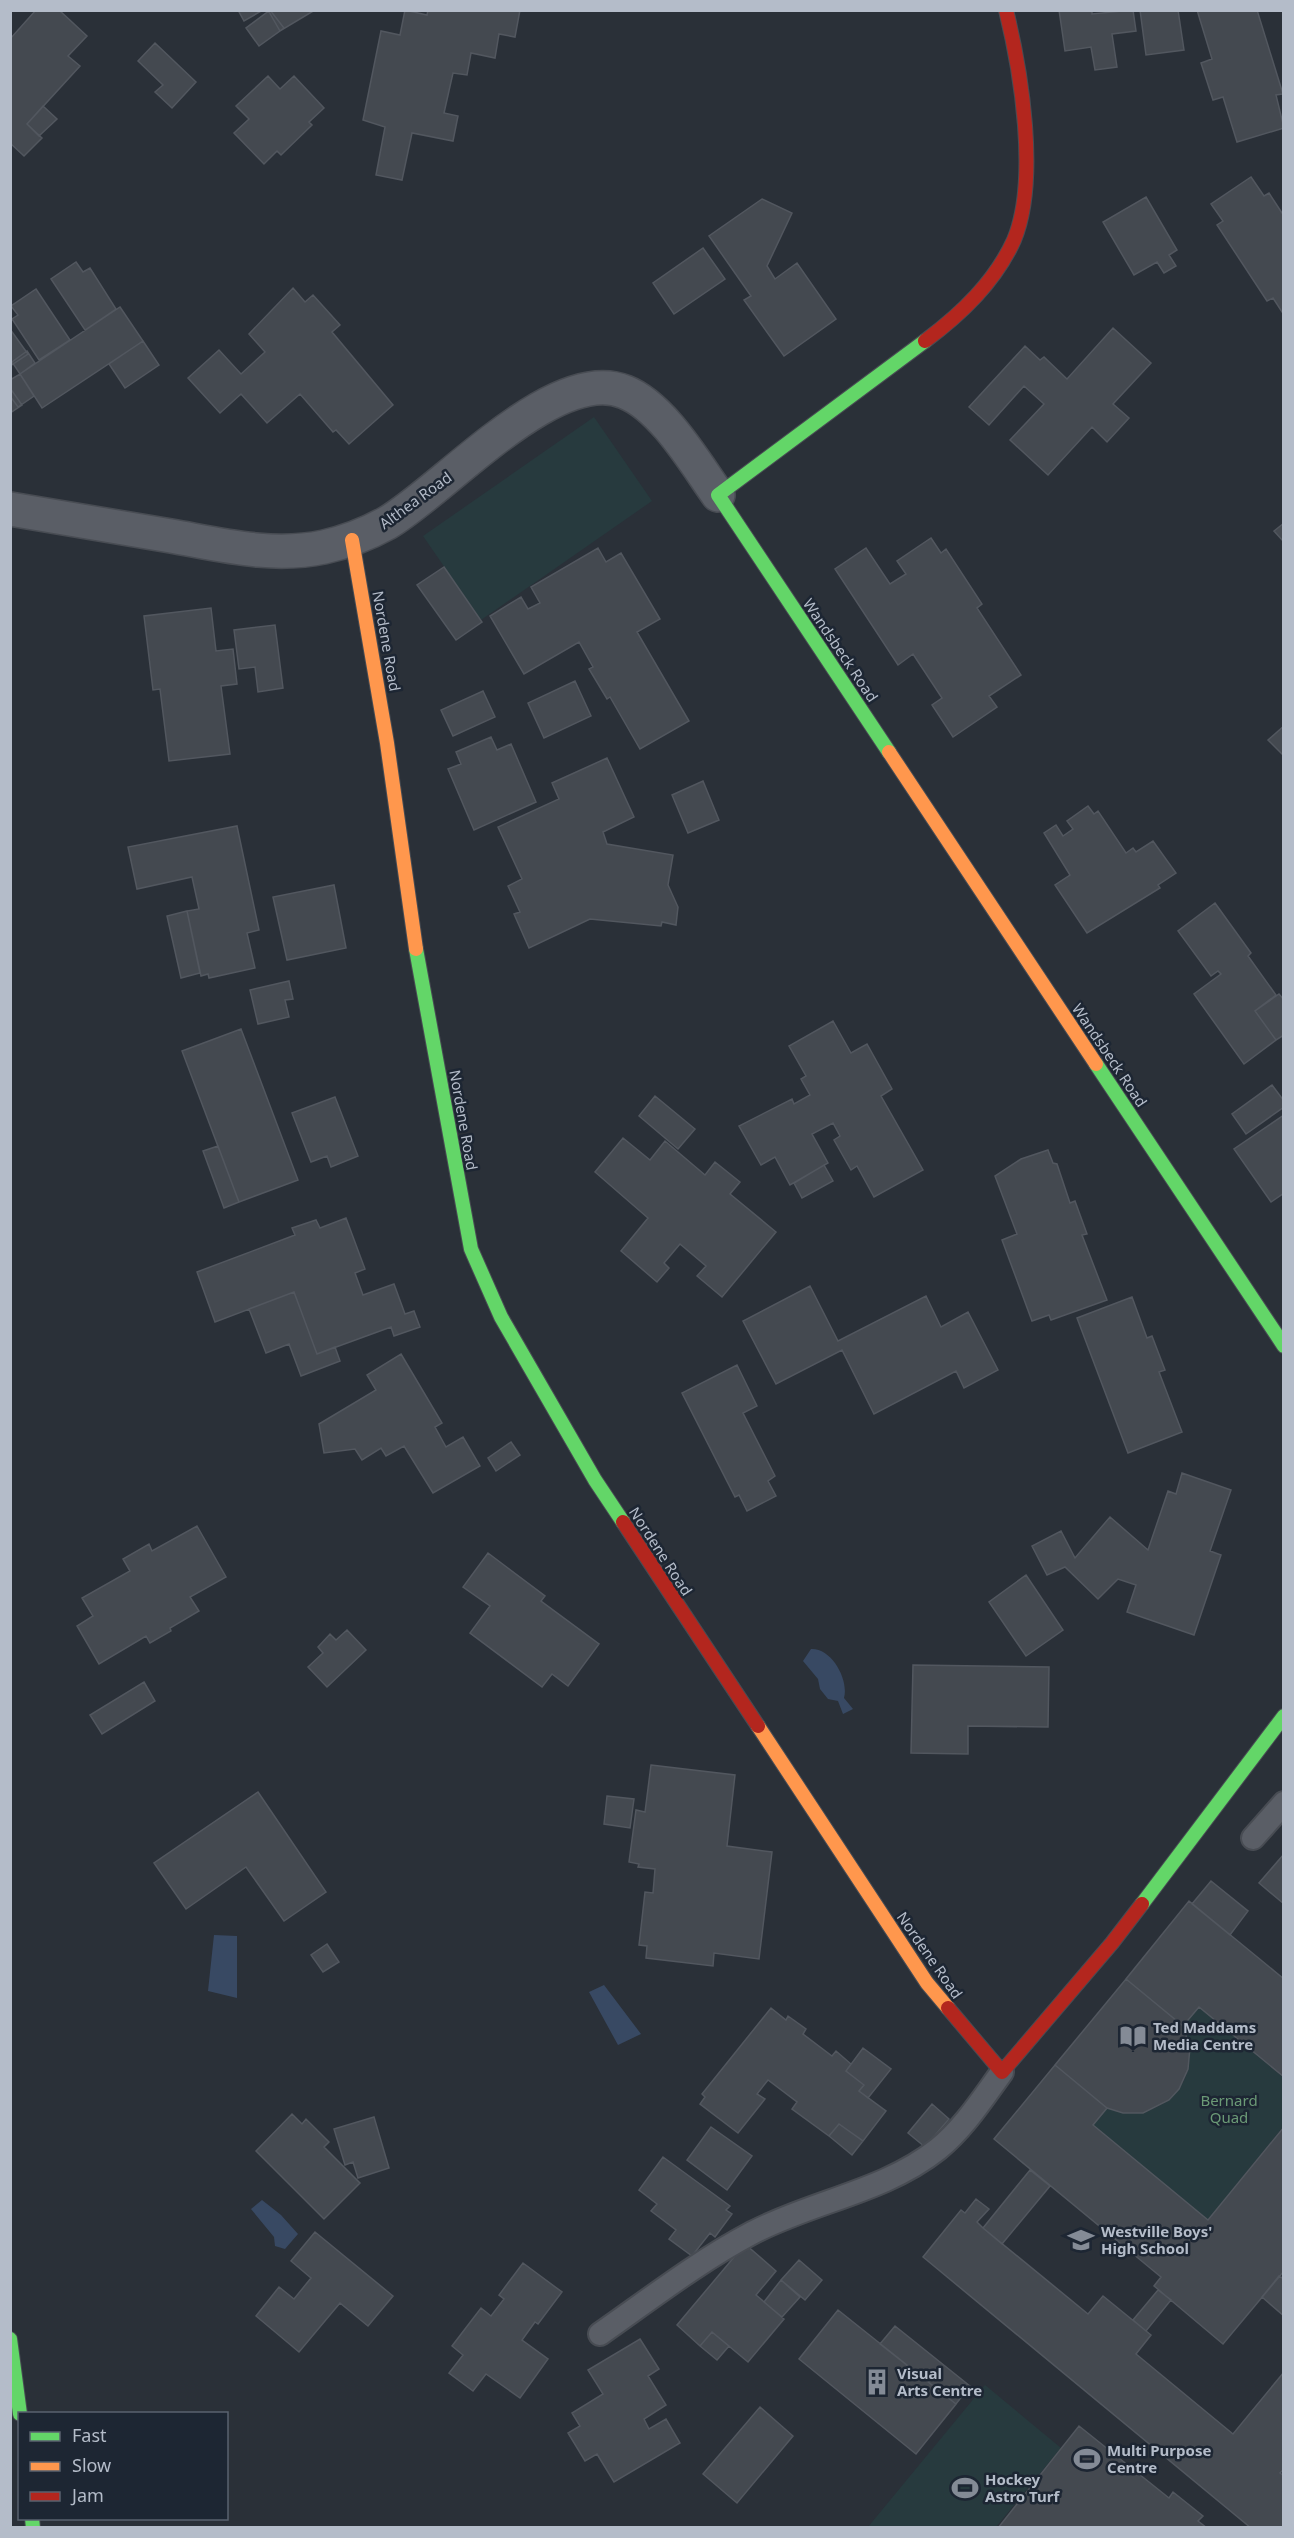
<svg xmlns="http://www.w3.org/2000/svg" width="1294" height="2538" font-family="'Noto Sans',sans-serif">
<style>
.green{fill:#273a3e}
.water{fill:#384963}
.building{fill:#444950;stroke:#52575f;stroke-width:1.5}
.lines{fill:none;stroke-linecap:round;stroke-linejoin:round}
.lane-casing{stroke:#484c53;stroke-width:26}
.street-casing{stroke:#484c53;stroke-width:36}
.fast-casing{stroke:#484c53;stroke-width:16}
.slow-casing{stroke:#484c53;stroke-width:16}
.jam-casing{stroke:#484c53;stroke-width:16}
.lane{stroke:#5a5e66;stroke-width:22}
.street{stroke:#5a5e66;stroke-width:33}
.fast{stroke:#63d668;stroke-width:14}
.slow{stroke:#ff974d;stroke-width:14}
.jam{stroke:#b3261e;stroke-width:14}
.labels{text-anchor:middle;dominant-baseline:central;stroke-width:5;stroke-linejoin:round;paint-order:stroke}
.street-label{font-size:15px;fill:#b4bcc9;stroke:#1d2633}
.poi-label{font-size:15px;font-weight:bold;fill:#b4bcc9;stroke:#1d2633;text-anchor:start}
.park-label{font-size:15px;fill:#6b9a76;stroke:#1d2633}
</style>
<rect width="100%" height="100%" fill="#2a3038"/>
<path class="green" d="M594 417 652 501 481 620 423 536Z
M1199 2007 1283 2077V2127L1208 2220 1093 2125 1107 2108C1140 2122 1181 2104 1188 2068 1191 2053 1188 2040 1183 2026Z
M985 2385 1061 2448 996 2527H868Z"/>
<path class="water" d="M811 1649C832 1648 849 1680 844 1698L853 1709 843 1714 838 1701 828 1699 820 1689 818 1679 803 1661Z
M214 1935 237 1936V1998L208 1991Z
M604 1985 641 2034 618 2045 589 1992Z
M262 2200 281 2215 298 2234 285 2249 275 2246 274 2237 251 2209Z"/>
<path class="building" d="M36 10H59L87 36 68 56 80 66 27 124 42 138 24 156 10 143V39Z
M238 10H263L244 21Z
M268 10H315L280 31Z
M270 10 284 28 259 46 246 28Z
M405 10 427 15 428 10H520L515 37 499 34 495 58 471 53 467 75 453 73 444 113 458 116 453 141 412 133 402 180 376 175 385 127 363 120 381 31 400 35Z
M1059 10H1092V14L1133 10 1136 31 1112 34 1117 67 1095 70 1091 47 1065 51Z
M1140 10H1178L1184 50 1146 55Z
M1197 10H1257L1283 94 1276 95 1284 128 1237 142 1223 97 1213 100 1201 63 1212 59Z
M155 43 196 82 172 108 155 92 163 85 138 61Z
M268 76 280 89 294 76 324 108 309 122 312 125 281 155 277 151 264 164 234 133 249 119 236 106Z
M43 106 57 119 39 136 27 124Z
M1251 177 1264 196 1269 193 1284 216V315L1273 298 1267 301 1217 225 1223 221 1211 204Z
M1146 197 1177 250 1169 255 1176 266 1164 273 1157 262 1134 275 1103 222Z
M762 199 792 213 767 266 775 279 797 263 836 319 784 356 744 300 751 296 709 236Z
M703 248 725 279 674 314 653 283Z
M76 262 83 272 90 268 116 309 85 330 51 279Z
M293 288 305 302 313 295 340 325 332 332 393 405 349 444 336 430 333 432 300 394 267 423 241 394 220 413 188 378 219 350 241 374 265 352 249 334Z
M36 289 70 340 39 360 12 319 18 315 11 306Z
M120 307 143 341 42 408 20 374Z
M1113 328 1151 363 1113 404 1129 418 1107 442 1092 427 1048 475 1010 440 1044 404 1024 386 989 425 969 407 1025 346 1040 360 1044 357 1067 379Z
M10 329 28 354 10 366Z
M143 341 159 365 125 388 109 364Z
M27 351 35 363 20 374 12 362Z
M20 374 34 396 18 407 10 396V380Z
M10 388 22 405 10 413Z
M1284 523V542L1274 531Z
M931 538 941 553 946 549 982 604 977 608 1021 675 989 696 997 707 953 737 932 705 942 698 913 654 898 665 835 569 866 548 890 584 906 574 897 561Z
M598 548 606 562 621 553 660 619 637 632 689 721 640 749 610 697 607 699 589 669 593 667 579 642 524 674 490 616 521 597 528 609 540 603 531 587Z
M444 567 482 622 456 640 417 585Z
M211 608 216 651 233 649 237 684 221 686 230 754 169 761 160 689 153 690 144 616Z
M275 625 283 688 258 692 255 667 239 669 234 630Z
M575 681 591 716 544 738 528 703Z
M483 691 495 717 453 736 441 710Z
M1284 726V756L1268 740Z
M491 737 497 750 511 744 536 802 474 830 448 769 461 764 456 752Z
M607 758 634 817 603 832 607 844 673 855 668 885 678 907 676 925 662 922 661 926 590 919 529 948 514 914 520 912 508 886 522 879 498 827 559 799 552 783Z
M703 781 719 820 688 833 672 795Z
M1088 806 1094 814 1098 811 1126 853 1133 848 1136 852 1153 841 1176 873 1158 885 1160 888 1087 933 1055 885 1070 875 1044 833 1056 825 1063 836 1073 829 1067 821Z
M237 826 259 930 247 933 255 968 209 978 208 974 201 976 187 911 199 909 192 877 137 889 128 847Z
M334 885 346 948 287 960 273 897Z
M1215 903 1251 953 1248 956 1276 995 1255 1011 1276 1040 1244 1064 1194 994 1221 974 1218 971 1211 976 1178 931Z
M187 911 200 973 181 978 167 916Z
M289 981 293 999 285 1000 289 1017 258 1024 250 990Z
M1279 994 1284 1000V1035L1276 1040 1255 1011Z
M833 1021 851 1053 867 1044 892 1089 881 1096 923 1170 874 1197 857 1166 851 1170 834 1140 840 1136 833 1123 812 1134 828 1163 790 1185 775 1157 761 1165 739 1126 792 1099 794 1104 810 1095 801 1079 806 1076 789 1046Z
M241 1029 298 1180 239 1202 182 1051Z
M1272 1085 1284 1101V1107L1246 1134 1232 1114Z
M655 1096 695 1129 678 1149 639 1116Z
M335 1097 358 1156 331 1167 327 1156 311 1162 292 1113Z
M1284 1115V1193L1271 1202 1234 1149Z
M623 1138 650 1160 665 1141 705 1175 715 1162 740 1182 730 1194 776 1232 722 1297 697 1276 706 1266 680 1244 664 1263 669 1268 657 1282 621 1251 648 1218 595 1172Z
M218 1146 239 1202 224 1208 203 1151Z
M1048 1150 1053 1163 1057 1164 1070 1203 1075 1201 1087 1234 1082 1235 1107 1300 1051 1320 1049 1315 1032 1321 1002 1240 1017 1234 995 1176 1021 1159Z
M824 1165 833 1181 802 1198 794 1183Z
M346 1218 365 1269 355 1273 363 1295 394 1284 405 1314 414 1311 420 1327 394 1336 391 1327 317 1354 294 1292 215 1322 197 1272 295 1235 292 1228 316 1220 320 1228Z
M810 1286 838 1341 926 1296 941 1327 968 1312 998 1370 964 1388 956 1371 874 1414 842 1350 776 1384 743 1321Z
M294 1292 317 1354 335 1347 340 1361 301 1376 289 1344 266 1353 249 1309Z
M1132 1297 1147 1338 1152 1336 1165 1370 1159 1372 1182 1432 1128 1453 1077 1318Z
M401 1354 442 1423 435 1427 446 1447 463 1437 480 1466 433 1493 404 1446 386 1456 381 1448 362 1460 355 1449 324 1453 319 1424 376 1390 367 1375Z
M737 1365 757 1406 743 1413 775 1476 768 1481 776 1496 747 1511 739 1495 735 1497 682 1393Z
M511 1442 520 1455 496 1471 488 1458Z
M1182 1473 1231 1490 1210 1551 1221 1555 1194 1635 1127 1612 1136 1585 1118 1579 1098 1599 1065 1567 1047 1575 1032 1546 1061 1531 1075 1558 1110 1517 1148 1550 1168 1491 1176 1494Z
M197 1526 226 1577 190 1597 199 1611 170 1628 171 1631 150 1643 146 1636 99 1664 77 1626 93 1616 82 1598 130 1571 123 1559 149 1544 152 1551Z
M488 1553 545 1596 541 1601 599 1644 568 1686 552 1674 542 1687 470 1633 490 1606 463 1587Z
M1026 1575 1063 1630 1026 1656 989 1602Z
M347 1630 366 1650 327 1687 308 1667 323 1653 318 1647 330 1634 336 1640Z
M913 1665 1049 1667 1048 1727 968 1726V1754L911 1753Z
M144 1682 155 1701 102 1734 90 1715Z
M651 1765 735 1775 727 1846 772 1852 759 1959 714 1953 713 1966 646 1958 647 1946 639 1945 645 1892 653 1893 655 1869 638 1867 639 1864 629 1862 636 1810 645 1812Z
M258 1792 326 1892 284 1921 246 1867 186 1909 154 1863Z
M607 1796 634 1799 630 1828 604 1824Z
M1284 1854V1904L1259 1883Z
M1211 1881 1248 1911 1230 1935 1192 1904Z
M1189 1901 1284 1979V2077L1199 2007 1183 2026 1126 1979Z
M327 1944 339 1962 323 1972 311 1955Z
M1126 1979 1183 2026 1190 2047 1188 2069 1179 2089 1169 2100 1143 2113H1123L1107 2108 1055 2065Z
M771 2008 786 2020 788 2016 806 2029 803 2034 832 2056 836 2051 851 2064 846 2071 864 2085 859 2091 886 2111 863 2141 839 2124 829 2136 792 2109 797 2102 768 2080 757 2094 765 2099 738 2133 700 2104 705 2097 702 2094Z
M863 2048 891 2069 868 2098 859 2091 864 2085 846 2071Z
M1055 2065 1107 2108 1093 2125 1208 2220 1284 2127V2271L1223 2344 1154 2286 1161 2277 994 2139Z
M932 2104 949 2119 925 2147 908 2133Z
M292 2114 302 2124 306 2119 329 2142 324 2147 360 2183 324 2219 256 2151Z
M374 2117 389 2168 358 2178 353 2162 345 2165 334 2129Z
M839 2124 863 2141 852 2155 829 2136Z
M711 2127 752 2156 727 2190 687 2160Z
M663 2157 730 2206 726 2210 732 2214 715 2237 710 2233 692 2256 669 2239 676 2230 651 2211 657 2204 639 2190Z
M1030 2170 1050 2186 1002 2244 983 2228Z
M976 2199 989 2209 977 2222 983 2228 1088 2314 1103 2296 1151 2335 1136 2354 1233 2434 1284 2372V2469L1280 2473 1284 2476V2528H1251L923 2257 961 2210 965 2213Z
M315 2232 393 2296 368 2326 340 2303 299 2352 256 2316 279 2287 294 2299 311 2278 291 2261Z
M745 2244 776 2271 756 2295 784 2319 748 2362 712 2332 700 2346 677 2325Z
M799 2260 822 2280 805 2300 781 2280Z
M523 2263 562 2292 538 2324 535 2322 522 2340 548 2359 520 2398 486 2374 473 2391 449 2373 463 2355 452 2346 481 2308 491 2316 504 2299 499 2295Z
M1279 2276 1284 2279V2316L1262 2297Z
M781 2280 800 2297 782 2317 764 2302Z
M1158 2290 1171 2300 1146 2331 1133 2320Z
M838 2310 956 2404 916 2454 799 2359Z
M895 2326 970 2386 956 2404 880 2344Z
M712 2332 729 2346 717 2360 700 2346Z
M640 2339 659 2369 648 2376 666 2405 644 2419 649 2429 666 2419 680 2443 614 2482 597 2454 585 2461 568 2433 580 2426 572 2413 603 2394 588 2370Z
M760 2407 793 2436 737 2503 703 2474Z
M1079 2426 1169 2498 1173 2492 1203 2516 1198 2521 1207 2528H998Z"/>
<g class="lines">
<g class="lane-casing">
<path id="lane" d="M1253 1838 1284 1803
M600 2334C650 2299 699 2261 752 2233 813 2201 884 2192 938 2149 964 2128 983 2098 1002 2072"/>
</g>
<g class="street-casing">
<path id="street" d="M10 509C64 518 118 527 171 536 222 545 272 558 324 547 346 542 367 534 387 523 444 490 555 363 625 392 663 407 695 463 718 495"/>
</g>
<g class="fast-casing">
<path id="fast" d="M889 752 718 495 925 341
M416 949 471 1249 501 1317 595 1480 623 1522
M1096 1064 1284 1346
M1142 1904 1284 1716
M10 2339 20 2414
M32 2518 33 2528"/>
</g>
<g class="slow-casing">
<path id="slow" d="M352 540 387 743 416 949
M889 752 1096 1064
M758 1726 927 1983 948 2008"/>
</g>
<g class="jam-casing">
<path id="jam" d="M925 341C961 314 995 282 1014 240 1039 180 1021 71 1006 10
M623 1522 758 1726
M948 2008 1002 2072 1112 1943 1142 1904"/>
</g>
<use href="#lane" class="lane"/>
<use href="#street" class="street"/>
<use href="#fast" class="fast"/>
<use href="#slow" class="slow"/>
<use href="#jam" class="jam"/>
</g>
<defs>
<g id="library-bare" transform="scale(2.07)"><path d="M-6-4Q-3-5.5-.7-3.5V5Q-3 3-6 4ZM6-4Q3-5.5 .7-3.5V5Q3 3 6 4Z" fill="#848b96" stroke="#1d2633" stroke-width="2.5" paint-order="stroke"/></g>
<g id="school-bare" transform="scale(2.07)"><path d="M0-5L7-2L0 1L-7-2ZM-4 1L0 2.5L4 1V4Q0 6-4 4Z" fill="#848b96" stroke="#1d2633" stroke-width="2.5" paint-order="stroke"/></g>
<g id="building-bare" transform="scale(2.07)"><path d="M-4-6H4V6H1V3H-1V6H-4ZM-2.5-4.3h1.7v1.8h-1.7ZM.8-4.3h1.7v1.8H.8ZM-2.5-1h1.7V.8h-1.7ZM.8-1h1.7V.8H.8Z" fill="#848b96" stroke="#1d2633" stroke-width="2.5" paint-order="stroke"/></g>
<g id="stadium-bare" transform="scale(2.07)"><path d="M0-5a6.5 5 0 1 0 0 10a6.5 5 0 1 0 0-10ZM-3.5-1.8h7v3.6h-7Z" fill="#848b96" stroke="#1d2633" stroke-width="2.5" paint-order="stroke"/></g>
</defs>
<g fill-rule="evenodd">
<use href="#library-bare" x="1133" y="2036"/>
<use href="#school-bare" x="1081" y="2240"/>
<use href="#building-bare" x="877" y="2382"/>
<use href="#stadium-bare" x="1087" y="2459"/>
<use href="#stadium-bare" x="965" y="2488"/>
</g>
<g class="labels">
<g class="street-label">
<text transform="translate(415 500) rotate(-36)">Althea Road</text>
<text transform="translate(387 641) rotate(80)">Nordene Road</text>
<text transform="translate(841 650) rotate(56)">Wandsbeck Road</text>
<text transform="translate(1110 1055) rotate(56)">Wandsbeck Road</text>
<text transform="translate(464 1120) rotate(80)">Nordene Road</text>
<text transform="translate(661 1551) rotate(57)">Nordene Road</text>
<text transform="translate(930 1955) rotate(55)">Nordene Road</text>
</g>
<g class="poi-label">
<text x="1153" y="2027">Ted Maddams<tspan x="1153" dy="17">Media Centre</tspan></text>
<text x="1101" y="2231">Westville Boys'<tspan x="1101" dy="17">High School</tspan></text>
<text x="897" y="2373">Visual<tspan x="897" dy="17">Arts Centre</tspan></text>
<text x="1107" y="2450">Multi Purpose<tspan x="1107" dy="17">Centre</tspan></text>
<text x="985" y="2479">Hockey<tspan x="985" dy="17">Astro Turf</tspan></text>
</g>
<g class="park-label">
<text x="1229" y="2100">Bernard<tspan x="1229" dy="17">Quad</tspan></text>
</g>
</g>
<rect width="1294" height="2538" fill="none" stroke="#b4bcc9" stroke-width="24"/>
<rect x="18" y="2412" width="210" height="108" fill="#1d2633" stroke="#59626f" stroke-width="1.5"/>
<rect x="30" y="2432" width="30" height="9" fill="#63d668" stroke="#59626f" stroke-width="1.5"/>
<text x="72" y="2442" font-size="18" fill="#b4bcc9">Fast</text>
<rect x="30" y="2462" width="30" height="9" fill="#ff974d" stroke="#59626f" stroke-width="1.5"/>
<text x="72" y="2472" font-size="18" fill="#b4bcc9">Slow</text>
<rect x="30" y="2492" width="30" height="9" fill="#b3261e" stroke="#59626f" stroke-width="1.5"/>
<text x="72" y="2502" font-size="18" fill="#b4bcc9">Jam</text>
</svg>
